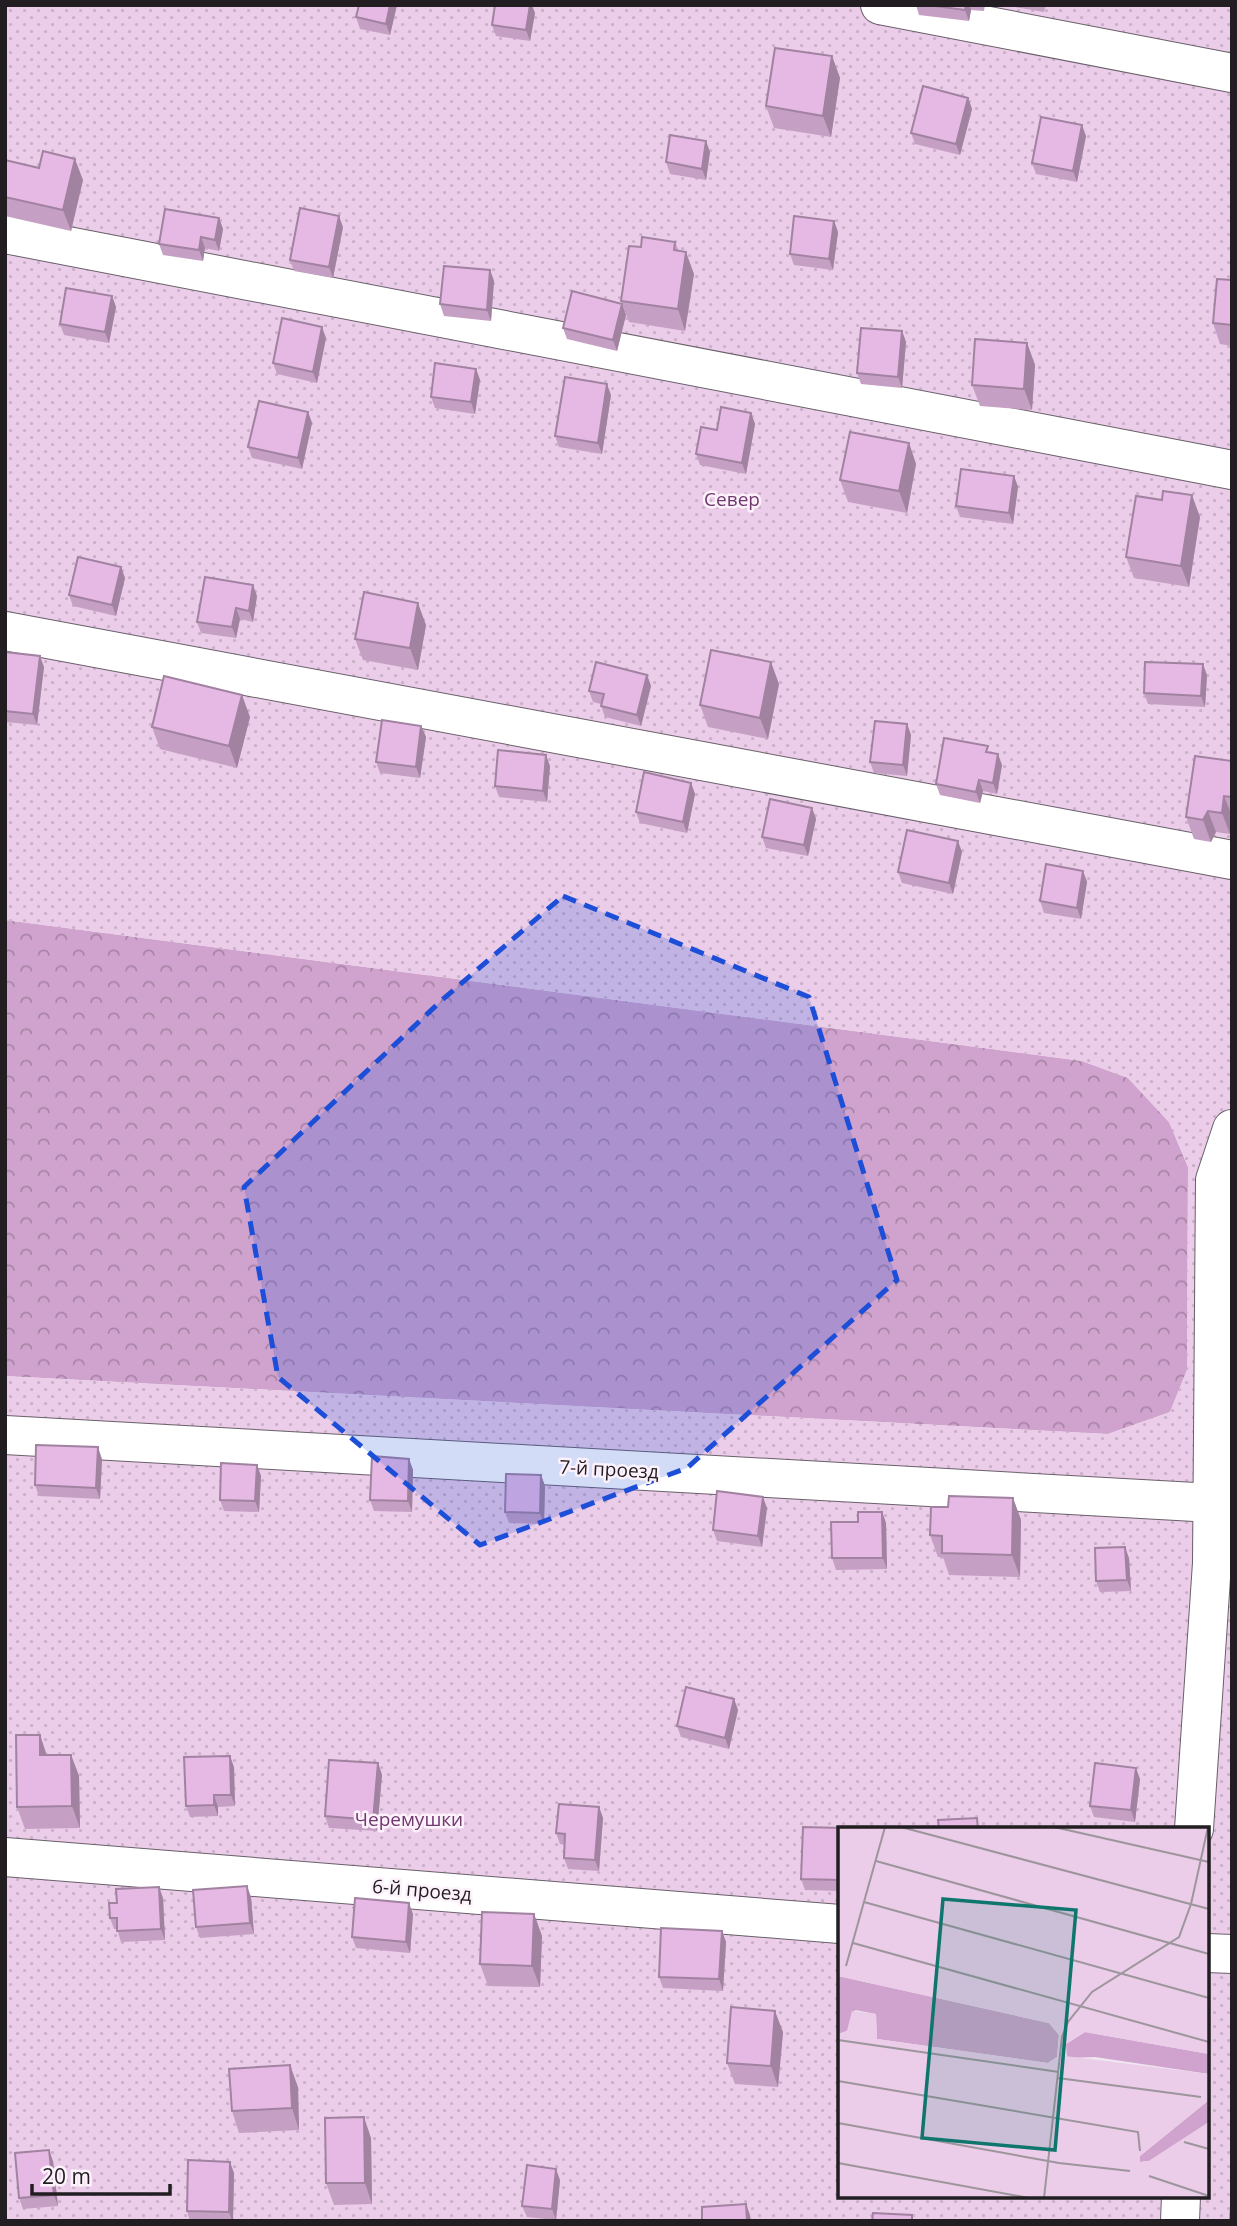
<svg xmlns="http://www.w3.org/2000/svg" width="1237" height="2226" font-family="'Open Sans',sans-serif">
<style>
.forest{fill:url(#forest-crowns)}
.park{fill:url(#park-dots);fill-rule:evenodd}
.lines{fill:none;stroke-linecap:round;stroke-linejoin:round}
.minor-casing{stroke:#696069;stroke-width:40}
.minor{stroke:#fff;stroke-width:38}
.wall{fill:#c69fc4}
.shaded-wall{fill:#a182a0}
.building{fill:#e6b9e4;stroke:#a182a0;stroke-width:2}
.marked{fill:#1d4ed8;fill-opacity:0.2;stroke:#1d4ed8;stroke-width:5;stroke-dasharray:14 9;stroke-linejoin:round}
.labels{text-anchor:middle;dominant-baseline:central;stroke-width:5;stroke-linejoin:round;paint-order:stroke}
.park-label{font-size:19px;fill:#6f386e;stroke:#fdf2fc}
.street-label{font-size:19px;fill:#211d20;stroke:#fdf2fc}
.inset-road{fill:none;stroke:#9d959c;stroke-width:2}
.view{fill:#0f766e;fill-opacity:0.15;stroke:#0f766e;stroke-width:3.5}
.inset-edge{fill:none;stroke:#211d20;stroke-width:3.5}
</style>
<defs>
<pattern id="forest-crowns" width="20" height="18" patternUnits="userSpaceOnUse" patternTransform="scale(1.75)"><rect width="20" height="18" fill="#cfa3cd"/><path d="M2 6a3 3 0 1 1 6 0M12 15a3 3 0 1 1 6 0" fill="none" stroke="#a884a6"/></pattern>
<pattern id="park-dots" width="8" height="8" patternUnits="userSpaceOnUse" patternTransform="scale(1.75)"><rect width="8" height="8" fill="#ebcce9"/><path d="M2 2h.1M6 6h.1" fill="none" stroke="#c9afc8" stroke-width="1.8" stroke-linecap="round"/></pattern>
</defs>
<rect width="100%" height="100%" fill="#efe5ef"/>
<path class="forest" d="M5 920 1082 1061 1128 1078 1169 1122 1188 1167 1187 1370 1170 1412 1108 1434 5 1376Z"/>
<path class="park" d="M5 5H1232V2221H5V1376L1108 1434 1170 1412 1187 1370 1188 1167 1169 1122 1128 1078 1082 1061 5 920ZM840 1829H1207V2196H840Z"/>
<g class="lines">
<g class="minor-casing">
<path id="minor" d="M880 5 1232 73
M5 234 1232 470
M5 631 1232 860
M5 1435 1213 1503
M1194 1829 1212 1563 1215 1180 1232 1129
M5 1857 840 1924
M1207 1953 1232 1954
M1180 2221 1181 2196"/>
</g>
<use href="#minor" class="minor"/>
</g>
<path class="wall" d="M397 5 390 35 360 29 356 17Z
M916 5H985L984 11 971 10 969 21 919 15Z
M1015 5H1046L1044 12 1015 7Z
M535 13 530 41 496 36 492 25Z
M832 56 840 78 831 137 774 128 766 106Z
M968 98 972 109 960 155 915 144 911 133Z
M1086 136 1077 182 1036 174 1032 163Z
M710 152 706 180 670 174 666 162Z
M5 160 83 180 71 231 5 216Z
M219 218 223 229 219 251 205 248 203 261 163 255 159 244Z
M834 221 838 232 833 270 794 265 790 254Z
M343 227 333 278 294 271 290 260Z
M675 242 679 251 694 274 685 331 629 322 621 301 641 247Z
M490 270 494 281 491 321 444 316 440 304Z
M1232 280V346L1220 344 1213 323Z
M112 296 116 307 109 343 64 335 60 324Z
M622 304 626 315 617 351 567 339 563 328Z
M902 331 906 342 902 388 861 384 857 373Z
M326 338 317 383 277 374 273 363Z
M1027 343 1035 365 1032 410 980 406 972 385Z
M476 369 480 380 475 414 435 408 431 397Z
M611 395 602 454 559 447 555 436Z
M308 412 312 423 302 469 252 458 248 447Z
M751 413 755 424 746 474 700 465 696 454 717 430Z
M909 443 916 464 907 513 848 502 840 480Z
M1014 476 1018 487 1013 524 960 517 956 506Z
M1162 500 1200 517 1189 587 1134 578 1126 557Z
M121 567 125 578 116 616 73 606 69 595Z
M257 596 253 622 240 619 236 638 201 633 197 622Z
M426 625 418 670 363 660 355 639Z
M5 652 44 667 37 725 5 722Z
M647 675 651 686 641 726 605 717 601 706V704L593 702 589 691Z
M1207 675 1205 707 1148 704 1144 693Z
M779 684 768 739 708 727 700 705Z
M250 717 237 768 160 749 152 727Z
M907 724 911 735 907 776 874 773 870 762Z
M421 726 426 737 420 778 380 773 376 762Z
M990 752 1002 765 997 794 983 791 980 803 940 795 936 784Z
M1232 761V821L1230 834 1216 832 1211 842 1194 839 1186 817Z
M550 766 547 802 499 797 495 786Z
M691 783 695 794 687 833 640 823 636 812Z
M812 808 816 819 808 856 766 848 762 837Z
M962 852 953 894 902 883 898 872Z
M1083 871 1087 882 1081 919 1044 913 1040 901Z
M102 1459 100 1499 39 1496 35 1485Z
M409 1459 413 1470 412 1512 374 1511 370 1500Z
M257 1465 261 1476 259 1512 224 1511 220 1500Z
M541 1475 545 1486 544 1524 509 1523 505 1512Z
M1013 1498 1021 1520 1020 1577 949 1575 943 1557H938L930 1535 948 1507Z
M767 1508 762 1547 717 1541 713 1530Z
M882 1512 886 1523 887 1569 836 1570 832 1558 858 1522Z
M1129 1558 1131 1591 1100 1592 1096 1581Z
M734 1699 738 1710 729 1749 681 1737 677 1726Z
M40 1735 47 1755H71L79 1776 80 1828 25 1829 17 1807Z
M378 1763 382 1775 377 1831 329 1828 325 1816Z
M234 1767 235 1806 218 1807V1816L190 1817 186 1806Z
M1140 1779 1135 1822 1094 1817 1090 1806Z
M599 1807 603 1818 599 1871 568 1869 564 1858 565 1845 560 1844 556 1833Z
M840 1829V1891L805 1890 801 1879Z
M251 1897 254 1934 200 1938 196 1927Z
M163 1898 165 1940 121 1942 117 1929H114L110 1918 117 1903Z
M413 1914 410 1953 356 1948 352 1937Z
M534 1914 542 1936 540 1987 488 1986 480 1964Z
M722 1931 726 1942 723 1991 663 1988 659 1977Z
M783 2032 778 2087 735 2084 727 2063Z
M298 2087 299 2130 239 2133 232 2111Z
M371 2138 372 2204 334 2205 326 2183Z
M53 2161 58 2206 23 2209 19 2198Z
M234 2173 233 2221H190L187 2211Z
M560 2180 556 2220 527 2217 522 2206Z"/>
<path class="shaded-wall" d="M390 5H397L390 35 386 24Z
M530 5H532L535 13 530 41 526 30Z
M966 5H969L971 10 969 21 965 10Z
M832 56 840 78 831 137 823 116Z
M968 98 972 109 960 155 956 144Z
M1082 125 1086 136 1077 182 1073 171Z
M706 141 710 152 706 180 702 169Z
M75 159 83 180 71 231 63 210Z
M339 216 343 227 333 278 329 267Z
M219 218 223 229 219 251 215 240Z
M834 221 838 232 833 270 829 259Z
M201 237 205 248 203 261 199 250Z
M686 252 694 274 685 331 678 309Z
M490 270 494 281 491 321 487 310Z
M112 296 116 307 109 343 105 332Z
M622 304 626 315 617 351 613 340Z
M322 327 326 338 317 383 313 372Z
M902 331 906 342 902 388 898 377Z
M1027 343 1035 365 1032 410 1024 389Z
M476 369 480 380 475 414 471 402Z
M607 384 611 395 602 454 598 443Z
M308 412 312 423 302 469 298 458Z
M751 413 755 424 746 474 742 463Z
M909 443 916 464 907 513 899 491Z
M1014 476 1018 487 1013 524 1009 513Z
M1192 495 1200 517 1189 587 1181 566Z
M121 567 125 578 116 616 112 605Z
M253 585 257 596 253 622 249 611Z
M418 603 426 625 418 670 410 648Z
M236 608 240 619 236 638 232 627Z
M40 656 44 667 37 725 33 714Z
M771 662 779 684 768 739 760 718Z
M1203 664 1207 675 1205 707 1201 696Z
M647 675 651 686 641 726 637 715Z
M242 695 250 717 237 768 229 746Z
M907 724 911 735 907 776 903 765Z
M421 726 426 737 420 778 416 767Z
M998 754 1002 765 997 794 993 783Z
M546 755 550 766 547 802 543 791Z
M979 780 983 791 980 803 976 792Z
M691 783 695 794 687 833 683 822Z
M1224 796 1232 816 1230 834 1222 813Z
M812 808 816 819 808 856 804 845Z
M1208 811 1216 832 1211 842 1203 820Z
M958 841 962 852 953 894 949 883Z
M1083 871 1087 882 1081 919 1077 908Z
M98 1447 102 1459 100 1499 96 1488Z
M409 1459 413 1470 412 1512 408 1501Z
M257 1465 261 1476 259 1512 255 1501Z
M541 1475 545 1486 544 1524 540 1513Z
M763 1497 767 1508 762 1547 758 1536Z
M1013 1498 1021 1520 1020 1577 1012 1555Z
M882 1512 886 1523 887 1569 883 1558Z
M1125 1547 1129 1558 1131 1591 1127 1580Z
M734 1699 738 1710 729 1749 725 1738Z
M40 1735 47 1757 40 1755Z
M71 1755 79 1776 80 1828 72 1806Z
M230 1756 234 1767 235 1806 231 1795Z
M378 1763 382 1775 377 1831 373 1820Z
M1136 1768 1140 1779 1135 1822 1131 1810Z
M214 1795 218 1807V1816L214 1805Z
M599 1807 603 1818 599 1871 595 1860Z
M247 1886 251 1897 254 1934 250 1923Z
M159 1887 163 1898 165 1940 161 1929Z
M409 1903 413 1914 410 1953 406 1942Z
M534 1914 542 1936 540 1987 532 1966Z
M722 1931 726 1942 723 1991 719 1979Z
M775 2011 783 2032 778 2087 771 2066Z
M290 2065 298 2087 299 2130 292 2108Z
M364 2117 371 2138 372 2204 365 2183Z
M49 2150 53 2161 58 2206 54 2195Z
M230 2162 234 2173 233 2221H232L229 2212Z
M556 2169 560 2180 556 2220 552 2209Z
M746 2204 750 2215 751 2221H747Z"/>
<path class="building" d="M359 5H390L386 24 356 17Z
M495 5H530L526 30 492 25Z
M927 5H966L965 10Z
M775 48 832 56 823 116 766 106Z
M923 86 968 98 956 144 911 133Z
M1041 117 1082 125 1073 171 1032 163Z
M670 135 706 141 702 169 666 162Z
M43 151 75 159 63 210 5 197V160L39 168Z
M300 208 339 216 329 267 290 260Z
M165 209 219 218 215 240 201 237 199 250 159 244Z
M794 216 834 221 829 259 790 254Z
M642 237 675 242 674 250 686 252 678 309 621 301 629 246 641 247Z
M444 266 490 270 487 310 440 304Z
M1217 279 1232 280V325L1213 323Z
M66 288 112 296 105 332 60 324Z
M572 291 622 304 613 340 563 328Z
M282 318 322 327 313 372 273 363Z
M861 328 902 331 898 377 857 373Z
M975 339 1027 343 1024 389 972 385Z
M435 363 476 369 471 402 431 397Z
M565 377 607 384 598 443 555 436Z
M259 401 308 412 298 458 248 447Z
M721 407 751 413 742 463 696 454 701 427 717 430Z
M850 432 909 443 899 491 840 480Z
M961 469 1014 476 1009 513 956 506Z
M1163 491 1192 495 1181 566 1126 557 1136 496 1162 500Z
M78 557 121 567 112 605 69 595Z
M205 577 253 585 249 611 236 608 232 627 197 622Z
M364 592 418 603 410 648 355 639Z
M711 650 771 662 760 718 700 705Z
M5 652 40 656 33 714 5 711Z
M596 662 647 675 637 715 601 706 604 694 589 691Z
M1145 662 1203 664 1201 696 1144 693Z
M164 676 242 695 229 746 152 727Z
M382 720 421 726 416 767 376 762Z
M875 721 907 724 903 765 870 762Z
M944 738 988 746 986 752 998 754 993 783 979 780 976 792 936 784Z
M498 750 546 755 543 791 495 786Z
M1195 756 1232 761V797L1224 796 1222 813 1208 811 1203 820 1186 817Z
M644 772 691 783 683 822 636 812Z
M770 799 812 808 804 845 762 837Z
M907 830 958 841 949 883 898 872Z
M1046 864 1083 871 1077 908 1040 901Z
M36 1445 98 1447 96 1488 35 1485Z
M372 1456 409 1459 408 1501 370 1500Z
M221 1463 257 1465 255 1501 220 1500Z
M506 1474 541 1475 540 1513 505 1512Z
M717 1491 763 1497 758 1536 713 1530Z
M949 1496 1013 1498 1012 1555 942 1553V1536L930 1535 931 1507H948Z
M858 1512H882L883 1558H832L831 1522H858Z
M1125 1547 1127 1580 1096 1581 1095 1548Z
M686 1687 734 1699 725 1738 677 1726Z
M16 1735H40V1755H71L72 1806 17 1807Z
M230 1756 231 1795H214V1805L186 1806 184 1757Z
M329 1760 378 1763 373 1820 325 1816Z
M1095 1763 1136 1768 1131 1810 1090 1806Z
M559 1804 599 1807 595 1860 564 1858 565 1834 556 1833Z
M977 1818 978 1829H939L938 1820Z
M803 1827 843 1828 840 1829V1880L801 1879Z
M247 1886 250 1923 196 1927 193 1890Z
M159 1887 161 1929 117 1931V1918H110L109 1903H117L116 1889Z
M355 1898 409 1903 406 1942 352 1937Z
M482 1912 534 1914 532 1966 480 1964Z
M661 1928 722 1931 719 1979 659 1977Z
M731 2007 775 2011 771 2066 727 2063Z
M290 2065 292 2108 232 2111 229 2069Z
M364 2117 365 2183H326L325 2118Z
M49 2150 54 2195 19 2198 15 2153Z
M188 2160 230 2162 229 2212 187 2211Z
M527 2165 556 2169 552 2209 522 2206Z
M1232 2190V2221H1230Z
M746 2204 747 2221H702V2207Z
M873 2213 912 2215V2221H872Z"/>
<path class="marked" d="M563 896 809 997 897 1280 687 1468 480 1545 278 1377 244 1187 442 1000Z"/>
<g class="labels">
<g class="park-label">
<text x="732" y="499">Север</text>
<text x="409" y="1819">Черемушки</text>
</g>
<g class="street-label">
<text transform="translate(609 1469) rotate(3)">7-й проезд</text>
<text transform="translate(422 1890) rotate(5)">6-й проезд</text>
</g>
</g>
<g transform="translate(838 1827)">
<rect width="371" height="371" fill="#efe5ef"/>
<path d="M0 149 211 196 221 208 219 230 210 236 39 212 38 187 17 183 9 204 0 207ZM247 205 371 227V247L257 230 229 231 228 217ZM371 273V295L311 334 302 335V329Z" fill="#cfa3cd"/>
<path d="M1 0H371V227L247 205 228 217 227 229 371 247V273L302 329V335L311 334 371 295V371H0V207L9 204 14 184 38 187 39 212 210 236 219 230 221 208 211 196 0 149Z" fill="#ebcce9"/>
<path class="inset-road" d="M63 0 371 82M216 0 371 35M38 34 371 127M26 75 371 171M15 116 371 215M8 139 47 0M0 213 221 245M220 251 363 270M0 254 300 305 302 324M0 296 221 336 292 344M346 315 371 322M0 336 191 371M311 349 371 369M206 371 224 210 230 195 254 165 341 110 353 77 370 0"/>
<path class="view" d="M105 72 238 83 217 323 84 311Z"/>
<rect width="371" height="371" class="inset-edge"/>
</g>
<rect width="1237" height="2226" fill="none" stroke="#211d20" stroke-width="14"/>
<path d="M32 2184v10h138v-10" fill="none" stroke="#211d20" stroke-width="3.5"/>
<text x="42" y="2184" font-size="21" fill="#211d20" stroke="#fdf2fc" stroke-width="5" paint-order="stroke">20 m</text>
</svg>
